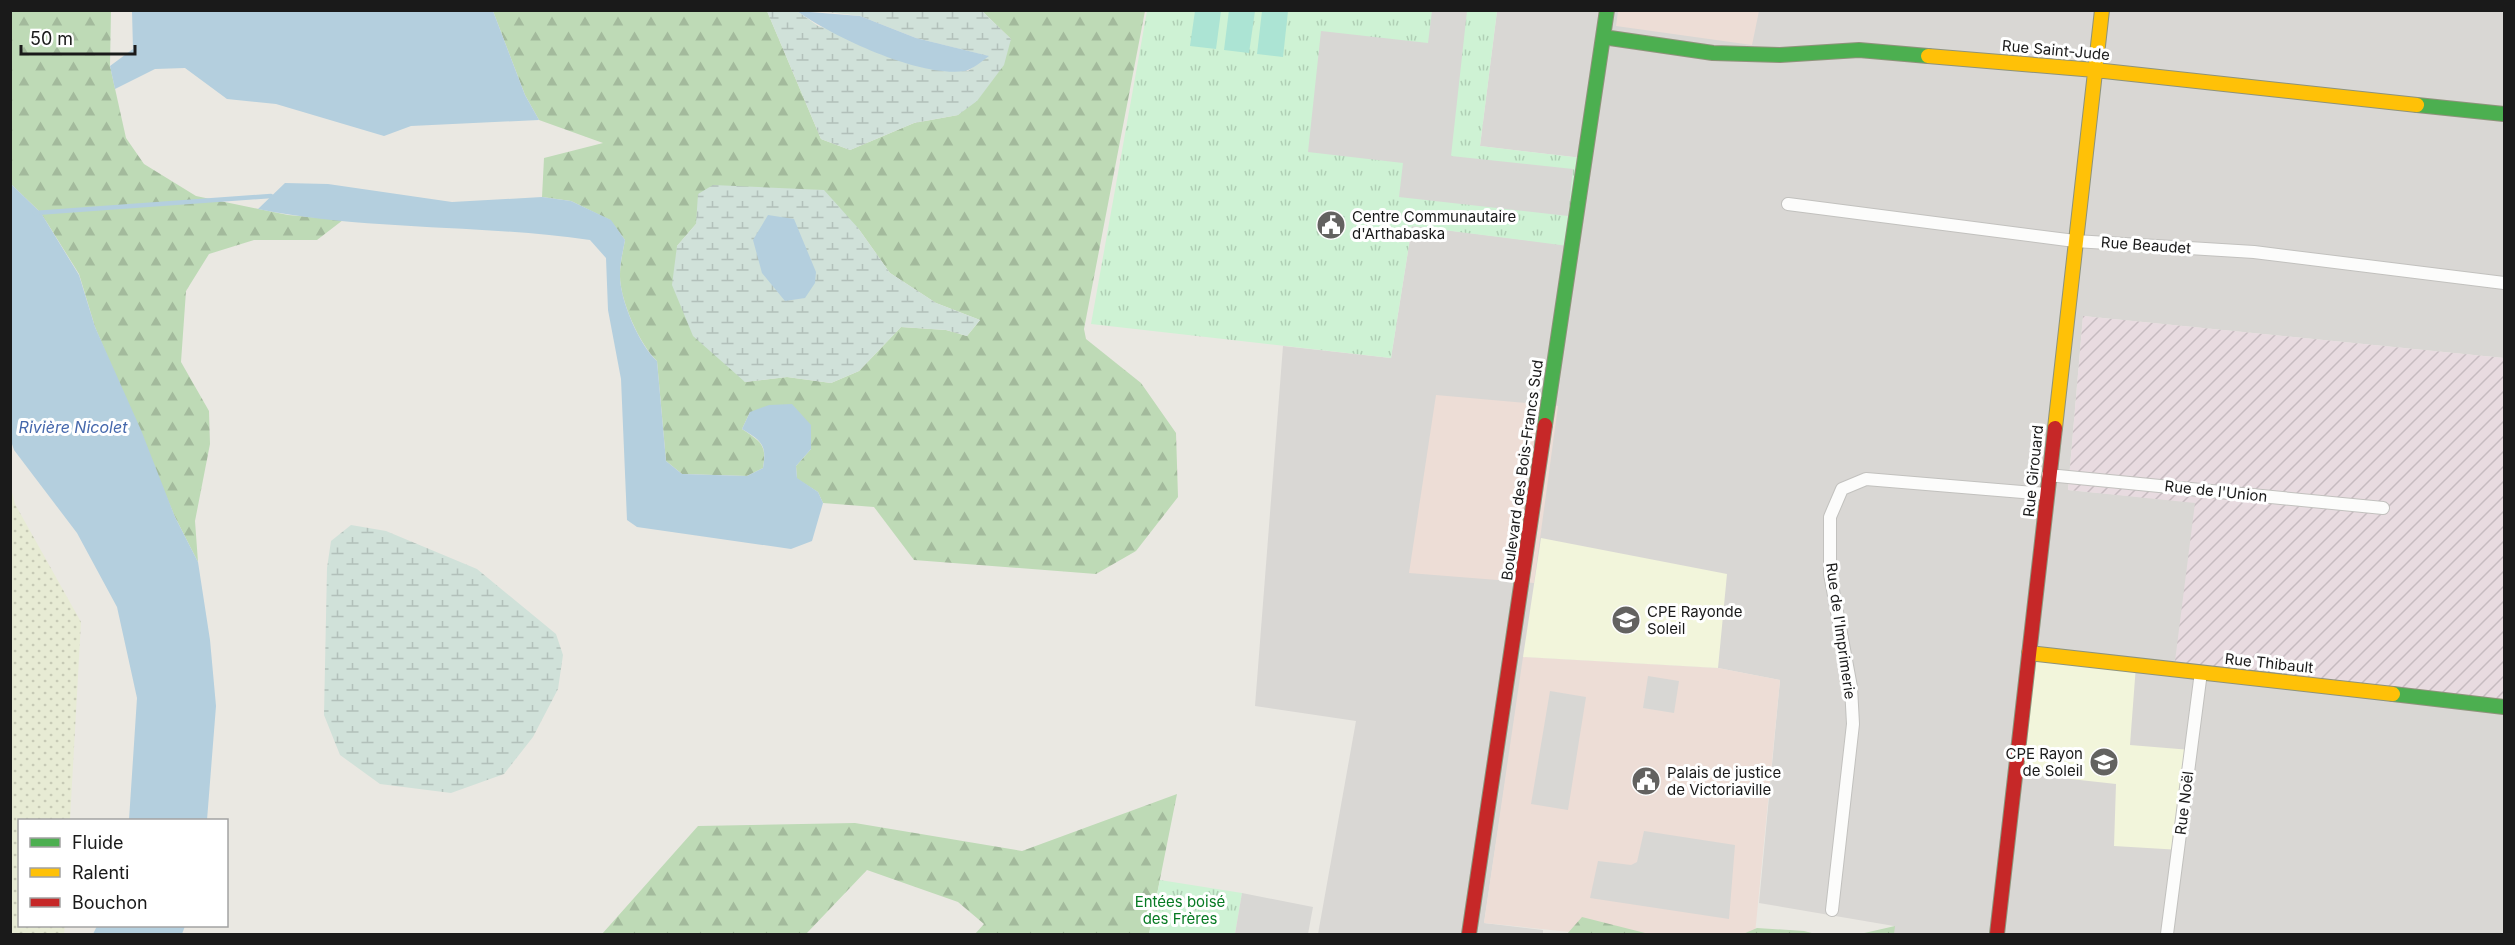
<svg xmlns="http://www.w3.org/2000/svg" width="2515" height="945" font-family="Inter,sans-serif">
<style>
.residential{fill:#d9d7d4}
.commercial{fill:#edddd6}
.industrial{fill:url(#industrial-furrows)}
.education{fill:#f2f5db}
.farmland{fill:url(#farmland-dots)}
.forest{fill:url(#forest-firs);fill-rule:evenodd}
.wetland{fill:url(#wetland-marsh)}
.park{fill:url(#park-tufts)}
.pitch{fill:#ace4d4}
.parking{fill:#d8d7d4}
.water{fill:#b4cfde}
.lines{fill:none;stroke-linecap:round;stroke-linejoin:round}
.stream{stroke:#b4cfde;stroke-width:4.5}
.street-casing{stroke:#c2c1be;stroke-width:14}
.fast-casing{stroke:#8e937b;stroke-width:16}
.slow-casing{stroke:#8e937b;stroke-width:16}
.jam-casing{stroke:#8e937b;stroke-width:16}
.street{stroke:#fcfcfb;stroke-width:12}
.fast{stroke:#4caf50;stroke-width:14}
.slow{stroke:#ffc107;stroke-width:14}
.jam{stroke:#c62828;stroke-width:14}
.labels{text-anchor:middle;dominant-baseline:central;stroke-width:6;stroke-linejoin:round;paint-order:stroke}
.street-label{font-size:15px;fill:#1a1a1a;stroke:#fff}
.poi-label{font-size:15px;fill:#1a1a1a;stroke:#fff;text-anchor:start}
.park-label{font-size:15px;fill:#077a23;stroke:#fff}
.water-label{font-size:16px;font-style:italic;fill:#4568ac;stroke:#fff}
</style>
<defs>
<pattern id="industrial-furrows" width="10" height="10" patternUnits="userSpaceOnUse" patternTransform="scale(1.5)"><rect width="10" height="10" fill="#e8dbe0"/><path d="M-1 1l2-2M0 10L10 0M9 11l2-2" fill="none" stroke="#c6bbc0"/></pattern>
<pattern id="farmland-dots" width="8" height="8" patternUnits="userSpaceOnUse" patternTransform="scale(1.5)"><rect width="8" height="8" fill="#e7ebd4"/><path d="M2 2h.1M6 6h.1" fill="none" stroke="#c6c9b5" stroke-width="1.8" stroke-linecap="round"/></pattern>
<pattern id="forest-firs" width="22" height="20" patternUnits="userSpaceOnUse" patternTransform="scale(1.5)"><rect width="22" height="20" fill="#bedab6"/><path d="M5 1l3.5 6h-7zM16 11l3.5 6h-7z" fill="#a3ba9c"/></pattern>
<pattern id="wetland-marsh" width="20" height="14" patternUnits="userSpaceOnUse" patternTransform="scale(1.5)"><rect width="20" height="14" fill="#d0e1d9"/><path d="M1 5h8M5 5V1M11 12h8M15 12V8" fill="none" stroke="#b2c0ba"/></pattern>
<pattern id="park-tufts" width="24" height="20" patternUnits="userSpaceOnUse" patternTransform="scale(1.5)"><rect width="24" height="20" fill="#cef2d4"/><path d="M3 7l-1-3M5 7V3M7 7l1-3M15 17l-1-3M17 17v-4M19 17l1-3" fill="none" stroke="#b0cfb5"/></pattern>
</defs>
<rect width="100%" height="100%" fill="#eae8e2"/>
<path class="residential" d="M1497 11H2504V358L2083 316 2068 490 2195 502 2504 706V934H1894V926L1759 903 1780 680 1718 668 1524 657 1484 923 1543 930V934H1318L1356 721 1255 706 1283 346 1391 358 1412 226 1568 245 1582 158 1480 146Z"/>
<path class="commercial" d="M1618 11V10L1759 11 1752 45 1616 26Z
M1436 395 1558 406 1534 583 1409 573Z
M1523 657 1718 668 1780 680 1755 934H1590L1484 923Z"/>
<path class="industrial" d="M2083 316 2504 358V706L2174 669 2195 503 2068 490Z"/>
<path class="education" d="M1541 538 1727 574 1718 668 1523 657Z
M2029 653 2136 665 2130 745 2191 750 2181 850 2114 846 2116 784 2016 773Z"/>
<path class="farmland" d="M11 489 15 504 81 622 70 820H20V926H65L64 934H11Z"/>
<path class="forest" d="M10 11H111L110 66 126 138 144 164 196 196 288 215 343 220 317 240H254L209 254 186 291 181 362 209 411 210 444 195 521 198 562 175 517 95 327 79 274 41 213 11 184Z
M493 11H767L821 139 850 150 914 123 958 115 1011 39 982 11H1145L1084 329 1086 339 1141 383 1176 433 1178 497 1136 551 1096 574 914 560 874 507 823 503 818 492 797 479 796 466 811 449 750 412 742 429C761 442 767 444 763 468L747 476 682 474 666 461 657 361C639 344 619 298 620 274 620 263 623 251 625 240L610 220 571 201 542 197 544 158 603 143 539 120 525 95ZM696 224 858 228 890 273 936 303 980 320 967 336 946 330 901 327 859 371 831 383 787 377 745 382 677 246Z
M1177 794 1149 934H975L984 924 958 902 867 870 806 934H602L698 826 855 823 1022 851Z
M1582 917 1649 934H1567Z
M1895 926 1894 934H1860Z
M1757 928 1804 931 1816 934H1743Z"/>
<path class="wetland" d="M767 11H797L818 26 968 71 988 56 916 38 860 16 819 11H982L1011 39 1004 65 977 101 958 115 914 123 850 150 821 139Z
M713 185 824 190 858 228 890 273 936 303 980 320 967 336 946 330 901 327 859 371 831 383 787 377 745 382 693 336 672 285 677 246 696 224 698 194Z
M351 525 386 531 477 569 556 634 563 655 558 689 533 737 504 774 451 793 380 784 340 755 324 715 327 568 331 541Z"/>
<path class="park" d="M1147 11H1497L1480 146 1582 158 1568 246 1412 226 1391 358 1091 324Z
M1160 880 1242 893 1235 934H1149Z"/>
<path class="pitch" d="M1229 10 1255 11 1249 53 1224 50Z
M1195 11H1221L1216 49 1190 46Z
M1262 11H1288L1283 57 1257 54Z"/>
<path class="parking" d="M1432 11H1467L1451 156 1573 169 1568 216 1399 197 1403 163 1308 152 1321 31 1428 43Z
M1648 676 1679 681 1674 713 1643 708Z
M1550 691 1586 697 1568 810 1531 804Z
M1644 831 1735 845 1729 919 1590 898 1598 861 1631 865 1637 862Z
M1242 893 1313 907 1308 934H1235Z"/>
<path class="water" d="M132 11H493L525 95 539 120 411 126 384 136 276 104 227 99 185 68 155 69 115 89 110 66 133 49Z
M797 11 860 16 916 38 989 56C982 61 973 69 965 71 921 78 833 37 797 11Z
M285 183 328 184 452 202 542 197 571 201 611 220 625 240C623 251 620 263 620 274 619 298 639 345 657 361L666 461 682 474 747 476 763 468C767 445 762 441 742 429L750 412 769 405 792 404 811 425V449L796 466 797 478 818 492 823 503 812 541 791 549 637 527 627 520 621 379 608 310 606 258 590 240C480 224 367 231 258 209Z
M11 184 41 213 79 275 95 327 141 430 175 517 198 562 210 640 216 706 207 820H129L137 698 117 607 77 533 14 450 11 441Z
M768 215 794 219 816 272 815 283 805 298 785 301 762 273 753 240Z
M97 926H185L182 934H93Z"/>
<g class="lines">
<path class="stream" d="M35 213 271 196"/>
<g class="street-casing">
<path id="street" d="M1788 204 2075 241 2254 252 2504 283
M2048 475 2383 508
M1832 910 1853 724 1851 687 1830 574V517L1842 489 1866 479 2047 494
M2167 934 2201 672"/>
</g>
<g class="fast-casing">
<path id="fast" d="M1603 37 1713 53 1780 55 1859 50 1928 56
M2417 105 2504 114
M1545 425 1607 10
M2393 694 2504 707"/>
</g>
<g class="slow-casing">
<path id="slow" d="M1928 56 2095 70 2417 105
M2055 428 2102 10
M2029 653 2393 694"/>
</g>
<g class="jam-casing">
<path id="jam" d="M1469 934 1545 425
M1997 934 2055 428"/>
</g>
<use href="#street" class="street"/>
<use href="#fast" class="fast"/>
<use href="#slow" class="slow"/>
<use href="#jam" class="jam"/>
</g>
<defs>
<g id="civic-disc" transform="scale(1.5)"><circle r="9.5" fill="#636260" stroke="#fff"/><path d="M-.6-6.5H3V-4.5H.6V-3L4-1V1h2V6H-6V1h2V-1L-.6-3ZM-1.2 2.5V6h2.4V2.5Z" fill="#fff"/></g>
<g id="school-disc" transform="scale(1.5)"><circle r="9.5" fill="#636260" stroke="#fff"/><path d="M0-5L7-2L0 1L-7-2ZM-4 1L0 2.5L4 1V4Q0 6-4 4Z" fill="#fff"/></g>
</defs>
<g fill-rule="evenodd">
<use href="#civic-disc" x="1331" y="225"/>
<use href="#school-disc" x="1626" y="620"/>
<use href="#school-disc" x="2104" y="762"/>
<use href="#civic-disc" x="1646" y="781"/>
</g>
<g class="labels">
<g class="street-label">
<text transform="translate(2056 50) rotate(5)">Rue Saint-Jude</text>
<text transform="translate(2146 245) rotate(4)">Rue Beaudet</text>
<text transform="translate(1522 470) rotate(-82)">Boulevard des Bois-Francs Sud</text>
<text transform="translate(2033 471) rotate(-84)">Rue Girouard</text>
<text transform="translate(2216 491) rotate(6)">Rue de l'Union</text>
<text transform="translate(1841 631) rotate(82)">Rue de l'Imprimerie</text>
<text transform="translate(2269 663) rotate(6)">Rue Thibault</text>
<text transform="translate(2184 803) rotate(-83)">Rue Noël</text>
</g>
<g class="poi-label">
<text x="1352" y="216">Centre Communautaire<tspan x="1352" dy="17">d'Arthabaska</tspan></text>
<text x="1647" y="611">CPE Rayonde<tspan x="1647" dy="17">Soleil</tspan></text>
<text x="2083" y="753" text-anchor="end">CPE Rayon<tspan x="2083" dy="17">de Soleil</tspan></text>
<text x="1667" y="772">Palais de justice<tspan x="1667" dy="17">de Victoriaville</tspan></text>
</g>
<g class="park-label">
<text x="1180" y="901">Entées boisé<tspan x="1180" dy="17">des Frères</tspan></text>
</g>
<g class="water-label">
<text x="73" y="427">Rivière Nicolet</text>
</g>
</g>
<rect width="2515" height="945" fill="none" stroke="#1a1a1a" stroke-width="24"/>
<rect x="18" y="819" width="210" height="108" fill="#ffffff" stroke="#a3a3a3" stroke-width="1.5"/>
<rect x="30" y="838" width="30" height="9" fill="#4caf50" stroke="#a3a3a3" stroke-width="1.5"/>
<text x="72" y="849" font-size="18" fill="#1a1a1a">Fluide</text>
<rect x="30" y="868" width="30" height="9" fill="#ffc107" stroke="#a3a3a3" stroke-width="1.5"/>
<text x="72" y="879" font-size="18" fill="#1a1a1a">Ralenti</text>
<rect x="30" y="898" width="30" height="9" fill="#c62828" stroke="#a3a3a3" stroke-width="1.5"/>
<text x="72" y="909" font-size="18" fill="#1a1a1a">Bouchon</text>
<path d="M21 45v9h114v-9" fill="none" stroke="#1a1a1a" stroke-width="3"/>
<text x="30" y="45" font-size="18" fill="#1a1a1a" stroke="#ffffff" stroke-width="4.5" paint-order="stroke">50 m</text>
</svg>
